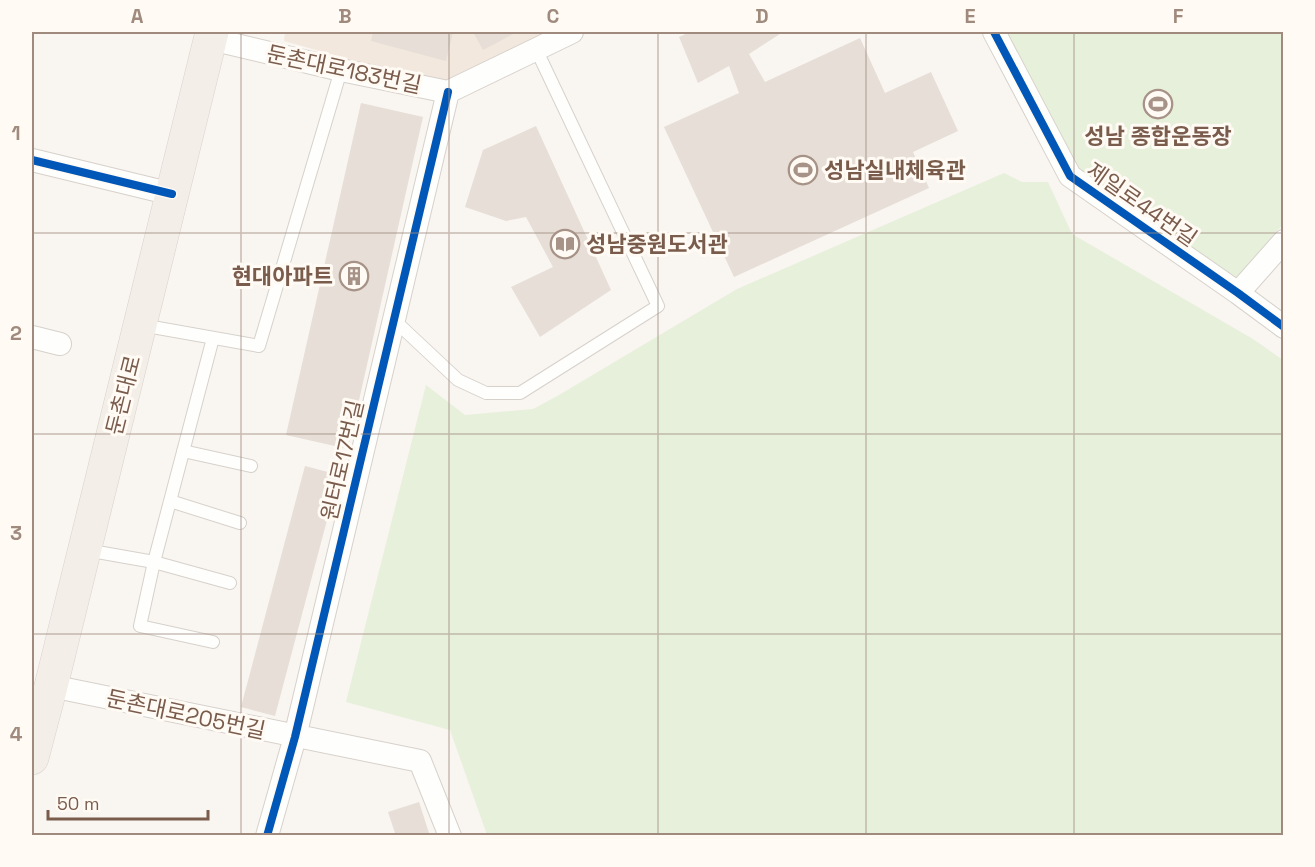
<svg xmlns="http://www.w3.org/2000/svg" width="1315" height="867" font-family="'Space Grotesk','Noto Sans KR',sans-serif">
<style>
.residential{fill:#f2e8de}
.green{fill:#e7f0db}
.building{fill:#e6ded7}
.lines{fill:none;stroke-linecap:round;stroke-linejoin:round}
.lane-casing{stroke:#d7d1cb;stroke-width:14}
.street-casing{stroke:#d7d1cb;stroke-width:24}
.primary-casing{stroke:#dad1cc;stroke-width:34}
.lane{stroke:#fefefd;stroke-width:12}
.street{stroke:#fefefd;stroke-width:22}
.primary{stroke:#f3eee8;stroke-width:33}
.cycleway-casing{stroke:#fffaf3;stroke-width:11}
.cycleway{stroke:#0057b8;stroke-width:8}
.grid{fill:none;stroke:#9f8a7d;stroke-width:1.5;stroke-opacity:0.55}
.labels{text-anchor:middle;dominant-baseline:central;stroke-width:6;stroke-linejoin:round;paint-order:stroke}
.street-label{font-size:22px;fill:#7a5c4d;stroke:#fffaf3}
.poi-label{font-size:22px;font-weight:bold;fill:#7a5c4d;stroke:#fffaf3;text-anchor:start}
.neatline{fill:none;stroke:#9f8a7d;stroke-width:2}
.grid-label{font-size:20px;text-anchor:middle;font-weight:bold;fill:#9f8a7d}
</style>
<rect width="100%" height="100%" fill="#f9f5f0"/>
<path class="residential" d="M285 32H562L449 87 284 41Z"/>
<path class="green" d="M995 32H1283V224L1236 281 1070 176Z
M1004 173 1022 182H1048L1072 234 1253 339 1283 360V835H487L450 730 346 702 426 385 465 415 533 409 559 395 737 289Z"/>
<path class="building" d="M373 32H453L446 61 371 41Z
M473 32H517L483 50Z
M690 32H783L749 54 765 82 860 38 885 93 931 72 958 131 913 152 929 188 734 277 664 127 739 93 729 66 698 83 679 37Z
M361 103 423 117 348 449 286 435Z
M536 126 611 290 540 337 511 287 553 267 526 217 506 221 465 207 483 150Z
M305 466 339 475 275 716 241 707Z
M419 802 430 836H396L388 812Z"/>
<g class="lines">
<g class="lane-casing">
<path id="lane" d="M394 320 458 380 486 393H520L658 306 536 49
M141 325 259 346 341 70
M183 451 251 466
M170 501 240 523
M86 550 154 562 213 338
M213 642 140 626 154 562 230 583"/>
</g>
<g class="street-casing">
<path id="street" d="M994 32 1070 176 1238 293 1284 327
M211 39 341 70 448 92 572 32
M32 160 172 194
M1238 293 1284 241
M32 337 60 344
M51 686 420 761 450 836
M267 836 295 737 448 92"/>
</g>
<g class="primary-casing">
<path id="primary" d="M32 758 51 686 212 32"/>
</g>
<use href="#lane" class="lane"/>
<use href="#street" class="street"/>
<use href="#primary" class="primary"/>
<g class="cycleway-casing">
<path id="cycleway" d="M994 32 1070 176 1238 293 1284 327
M32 160 172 194
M267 836 295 737 448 92"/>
</g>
<use href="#cycleway" class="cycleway"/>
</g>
<path class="grid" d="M241 32V836M449 32V836M658 32V836M866 32V836M1074 32V836M32 233H1284M32 434H1284M32 634H1284"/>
<defs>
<g id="stadium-ring" transform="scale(1.5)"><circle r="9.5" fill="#fffaf3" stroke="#a69286" stroke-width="1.5"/><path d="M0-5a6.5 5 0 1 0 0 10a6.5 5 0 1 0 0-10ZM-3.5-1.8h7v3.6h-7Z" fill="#a69286"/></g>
<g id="library-ring" transform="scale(1.5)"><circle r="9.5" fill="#fffaf3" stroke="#a69286" stroke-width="1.5"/><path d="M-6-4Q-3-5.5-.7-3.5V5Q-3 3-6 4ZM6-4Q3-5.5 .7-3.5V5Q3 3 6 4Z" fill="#a69286"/></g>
<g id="building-ring" transform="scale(1.5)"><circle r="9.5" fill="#fffaf3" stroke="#a69286" stroke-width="1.5"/><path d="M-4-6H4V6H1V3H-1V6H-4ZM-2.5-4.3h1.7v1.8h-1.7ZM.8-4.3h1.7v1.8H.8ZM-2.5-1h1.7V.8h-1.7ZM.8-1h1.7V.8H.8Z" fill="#a69286"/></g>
</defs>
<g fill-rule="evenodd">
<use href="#stadium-ring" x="1158" y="104"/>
<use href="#stadium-ring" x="803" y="170"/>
<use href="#library-ring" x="565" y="244"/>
<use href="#building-ring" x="354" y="276"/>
</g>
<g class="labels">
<g class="street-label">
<text transform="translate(344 69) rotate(12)">둔촌대로183번길</text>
<text transform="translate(1142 204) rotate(35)">제일로44번길</text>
<text transform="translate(123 395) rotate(-76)">둔촌대로</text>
<text transform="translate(342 460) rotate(-77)">원터로17번길</text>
<text transform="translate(186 714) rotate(12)">둔촌대로205번길</text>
</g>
<g class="poi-label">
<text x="1158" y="136" text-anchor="middle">성남 종합운동장</text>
<text x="824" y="170">성남실내체육관</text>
<text x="586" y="244">성남중원도서관</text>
<text x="333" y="276" text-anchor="end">현대아파트</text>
</g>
</g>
<rect width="1315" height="867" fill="none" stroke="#fffaf3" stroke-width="66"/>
<path d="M48 810v9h160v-9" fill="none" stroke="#7a5c4d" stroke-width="3"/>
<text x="57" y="810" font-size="18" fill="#7a5c4d" stroke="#fffaf3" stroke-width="4.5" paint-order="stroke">50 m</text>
<rect x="33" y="33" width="1249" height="801" class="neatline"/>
<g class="grid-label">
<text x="137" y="23">A</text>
<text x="345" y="23">B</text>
<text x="553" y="23">C</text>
<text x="762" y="23">D</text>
<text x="970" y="23">E</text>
<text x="1178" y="23">F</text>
<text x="16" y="140">1</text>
<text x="16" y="340">2</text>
<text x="16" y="540">3</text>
<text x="16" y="741">4</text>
</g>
</svg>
